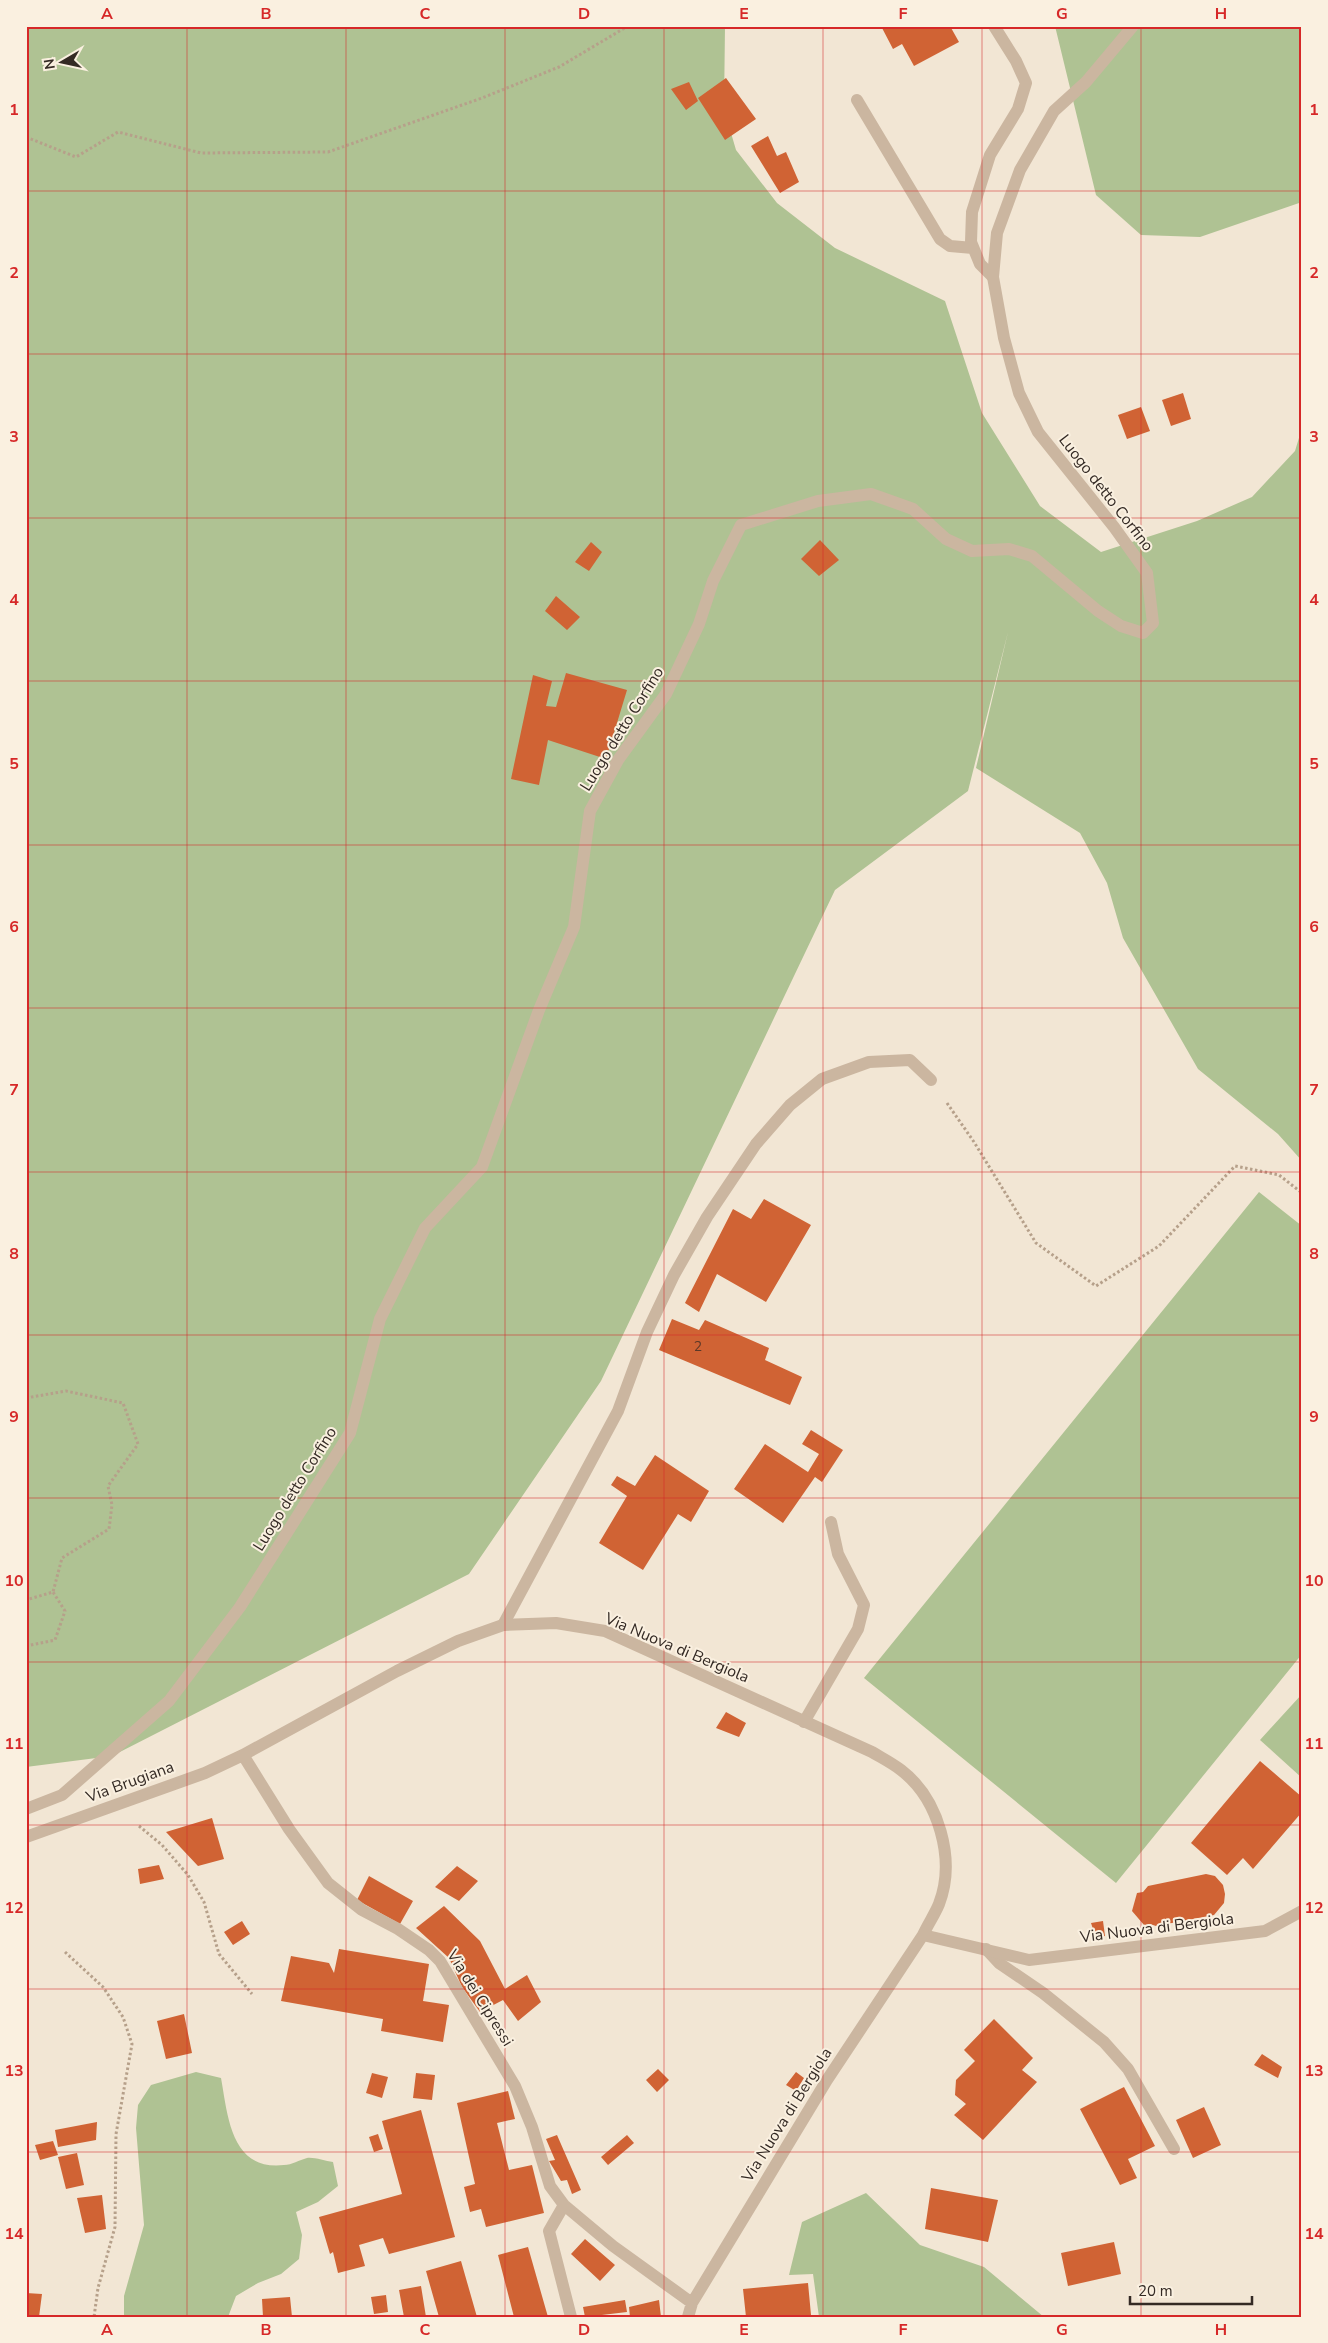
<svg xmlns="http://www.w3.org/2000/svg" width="1328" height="2343" font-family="'Nunito Sans',sans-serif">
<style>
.green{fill:#afc293}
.building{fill:#d06334}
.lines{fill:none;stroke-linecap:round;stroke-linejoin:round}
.path{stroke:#b6a08a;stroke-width:3;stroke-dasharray:2.5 2.5;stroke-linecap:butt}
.lane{stroke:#cbb6a0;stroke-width:12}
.street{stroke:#cbb6a0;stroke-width:12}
.grid{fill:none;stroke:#d62828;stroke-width:1;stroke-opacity:0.55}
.labels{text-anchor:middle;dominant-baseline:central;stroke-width:4;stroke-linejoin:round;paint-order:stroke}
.number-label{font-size:14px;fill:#5b3828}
.street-label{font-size:16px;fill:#342a24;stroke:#faf0e0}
.neatline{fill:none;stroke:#d62828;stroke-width:2}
.grid-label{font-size:16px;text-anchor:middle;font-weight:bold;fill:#d62828}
</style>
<rect width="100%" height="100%" fill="#f2e6d4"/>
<path class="green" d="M26 26H725L724 109 736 150 777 203 835 248 945 301 982 413 1040 506 1101 552 1197 521 1252 497 1295 451 1302 428V1161L1278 1134 1198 1069 1123 938 1107 883 1080 833 976 768 1008 632 968 791 835 890 601 1381 469 1574 112 1756 26 1767Z
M1055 26H1302V202L1200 237 1141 235 1096 195Z
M1259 1192 1302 1226V1654L1116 1883 864 1678Z
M1302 1694V1778L1260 1740Z
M196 2072 221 2078C228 2117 231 2171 284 2165 292 2165 299 2160 307 2158 314 2157 325 2161 333 2162L338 2186 318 2202 296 2212 302 2235 299 2259 281 2274 258 2283 236 2296 228 2317H124V2296L144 2225 136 2128 138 2105 151 2085Z
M866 2193 920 2245 984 2267 1044 2317H819L813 2274 789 2275 802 2222Z"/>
<path class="building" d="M881 26H950L959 42 914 66 902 44 893 49Z
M726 78 756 119 725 140 698 98Z
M689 82 698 101 686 110 671 89Z
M768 136 777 156 786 152 799 182 780 193 751 146Z
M1183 393 1191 419 1171 426 1162 400Z
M1141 407 1150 431 1127 439 1118 415Z
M820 540 839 560 819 576 801 559Z
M591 542 602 552 589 571 575 562Z
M556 596 580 617 567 630 545 611Z
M566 673 627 690 606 759 548 740 539 785 511 779 533 675 552 681 546 706 556 707Z
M764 1199 811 1225 766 1302 717 1274 699 1312 685 1303 733 1209 751 1219Z
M672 1319 699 1330 705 1320 769 1348 765 1360 802 1377 790 1405 659 1350Z
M811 1430 843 1450 822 1482 815 1477 783 1523 734 1489 765 1444 808 1472 819 1454 802 1444Z
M655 1455 709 1491 691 1522 678 1514 643 1570 599 1543 627 1496 611 1485 617 1476 635 1486Z
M726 1712 746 1723 739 1737 716 1728Z
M1260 1761 1302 1797V1812L1253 1869 1243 1858 1227 1875 1191 1843Z
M212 1818 224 1859 198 1866 166 1832Z
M159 1865 164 1879 140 1884 138 1869Z
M457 1866 478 1881 459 1901 435 1887Z
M1206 1874 1215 1876 1223 1885 1225 1894 1224 1903 1214 1915 1156 1926 1150 1924 1144 1925 1132 1911 1137 1893 1143 1892 1148 1886Z
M369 1876 413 1901 400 1924 357 1900Z
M444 1906 480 1941 505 1989 527 1975 541 2002 518 2021 503 2000 480 2012 462 1987 449 1958 416 1928Z
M242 1921 250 1934 233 1945 224 1932Z
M1103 1921 1105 1936 1096 1938 1091 1923Z
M339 1949 429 1964 423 2001 449 2005 443 2042 381 2031 383 2019 281 2001 291 1956 329 1963 334 1973Z
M184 2014 192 2053 166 2059 157 2021Z
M994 2019 1033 2058 1022 2070 1037 2082 983 2140 954 2115 966 2104 955 2095 956 2080 975 2061 964 2050Z
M1262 2054 1282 2067 1278 2078 1254 2065Z
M658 2069 669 2080 657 2092 646 2080Z
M796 2072 804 2078 796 2091 786 2085Z
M372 2073 388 2077 382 2098 366 2093Z
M416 2073 435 2075 432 2100 413 2098Z
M1124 2087 1155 2146 1128 2159 1137 2178 1120 2185 1080 2109Z
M508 2091 515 2119 497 2123 509 2170 532 2165 544 2213 486 2227 481 2209 470 2212 464 2187 475 2184 457 2103Z
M1204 2107 1221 2145 1193 2158 1176 2120Z
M421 2110 455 2237 389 2254 383 2238 359 2245 365 2266 338 2273 333 2252 330 2254 319 2217 402 2194 382 2121Z
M97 2122 96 2140 58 2147 55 2130Z
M378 2134 383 2149 374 2152 369 2137Z
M557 2135 581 2190 572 2194 567 2180 561 2181 549 2161 555 2160 546 2139Z
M627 2135 634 2143 608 2165 601 2157Z
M53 2141 58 2155 40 2160 35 2145Z
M77 2153 84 2185 66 2189 58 2157Z
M931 2188 998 2200 988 2242 925 2229Z
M102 2195 106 2229 85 2233 77 2198Z
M585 2239 615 2265 600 2281 571 2254Z
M1114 2242 1121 2274 1068 2286 1061 2253Z
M528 2247 548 2317H514L498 2255Z
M461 2261 477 2317H439L426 2271Z
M808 2283 811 2315 746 2317 743 2289Z
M421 2286 426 2317H404L399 2290Z
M26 2293 42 2294 39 2317H26Z
M386 2295 388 2312 374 2314 371 2297Z
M290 2297 292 2317H263L262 2299Z
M625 2300 627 2312 585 2317 583 2307Z
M659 2300 661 2317H630L629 2307Z"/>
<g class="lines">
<path class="path" d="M26 137 76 157 118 132 201 153 328 152 482 98 559 67 628 26
M947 1103 974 1142 1036 1243 1096 1286 1159 1246 1235 1166 1279 1175 1302 1193
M26 1398 66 1391 123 1403 138 1444 108 1486 112 1505 109 1529 62 1558 53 1592 26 1600
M26 1646 55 1640 65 1611 53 1592
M139 1826 162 1845 188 1875 204 1902 219 1954 252 1994
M65 1952 103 1987 123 2017 132 2044 116 2134 115 2227 98 2288 94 2317"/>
<path class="lane" d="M857 100 940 239 950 246 973 248
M993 277 980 264 971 242 972 212 990 155 1018 109 1026 83 1016 61 994 26
M503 1625 618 1411 647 1332 674 1275 707 1217 756 1144 790 1105 822 1079 869 1062 910 1060 931 1080
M804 1722 858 1629 864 1605 838 1554 831 1522
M986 1949 999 1963 1043 1993 1104 2042 1128 2069 1174 2149"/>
<path class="street" d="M243 1755 289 1829 328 1883 362 1910 398 1929 429 1950 440 1961 515 2086 532 2127 550 2186 564 2205 613 2246 692 2303
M26 1809 62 1795 169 1701 240 1607 350 1433 380 1319 425 1228 482 1167 539 1010 574 927 590 811 618 760 666 694 699 624 713 581 741 525 818 501 871 494 913 509 946 539 972 551 1009 549 1032 556 1098 611 1121 626 1143 633 1153 623 1147 573 1114 527 1038 432 1019 393 1004 338 993 277 997 233 1020 170 1054 111 1086 82 1133 26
M26 1837 205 1773 243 1755 397 1671 458 1641 503 1625 556 1623 605 1631 872 1752C882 1758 892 1763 901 1770 939 1799 956 1860 939 1904 935 1914 928 1924 923 1935L827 2080 692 2303 688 2317
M923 1935 1029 1960 1265 1931 1302 1911
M564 2205 549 2231 571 2317"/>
</g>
<path class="grid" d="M187 26V2317M346 26V2317M505 26V2317M664 26V2317M823 26V2317M982 26V2317M1141 26V2317M26 191H1302M26 354H1302M26 518H1302M26 681H1302M26 845H1302M26 1008H1302M26 1172H1302M26 1335H1302M26 1498H1302M26 1662H1302M26 1825H1302M26 1989H1302M26 2152H1302"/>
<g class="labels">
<g class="number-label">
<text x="698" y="1346">2</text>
</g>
<g class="street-label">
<text transform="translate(1106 493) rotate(52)">Luogo detto Corfino</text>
<text transform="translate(622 729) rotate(-58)">Luogo detto Corfino</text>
<text transform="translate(295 1489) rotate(-58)">Luogo detto Corfino</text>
<text transform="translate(677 1648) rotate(23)">Via Nuova di Bergiola</text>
<text transform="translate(130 1782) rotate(-20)">Via Brugiana</text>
<text transform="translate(1157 1928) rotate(-7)">Via Nuova di Bergiola</text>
<text transform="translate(480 1998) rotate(58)">Via dei Cipressi</text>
<text transform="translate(787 2115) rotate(-58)">Via Nuova di Bergiola</text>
</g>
</g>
<rect width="1328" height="2343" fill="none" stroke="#faf0e0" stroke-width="55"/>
<g transform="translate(62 62) rotate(261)" stroke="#faf0e0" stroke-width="4" paint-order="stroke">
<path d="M0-4L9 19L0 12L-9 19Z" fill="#342a24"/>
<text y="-8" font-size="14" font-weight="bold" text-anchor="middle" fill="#342a24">N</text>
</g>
<path d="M1130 2296v8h122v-8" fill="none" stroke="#342a24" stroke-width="2.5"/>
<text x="1138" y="2296" font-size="15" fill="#342a24" stroke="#faf0e0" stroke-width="4" paint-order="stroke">20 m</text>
<rect x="28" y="28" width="1272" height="2288" class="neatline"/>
<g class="grid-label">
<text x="107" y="19">A</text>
<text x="266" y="19">B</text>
<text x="425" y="19">C</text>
<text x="584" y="19">D</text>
<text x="744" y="19">E</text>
<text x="903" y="19">F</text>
<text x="1062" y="19">G</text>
<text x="1221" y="19">H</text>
<text x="14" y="115">1</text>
<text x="1314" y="115">1</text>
<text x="14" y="278">2</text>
<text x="1314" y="278">2</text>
<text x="14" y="442">3</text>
<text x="1314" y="442">3</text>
<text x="14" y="605">4</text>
<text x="1314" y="605">4</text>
<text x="14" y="769">5</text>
<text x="1314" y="769">5</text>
<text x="14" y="932">6</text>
<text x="1314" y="932">6</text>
<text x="14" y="1095">7</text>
<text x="1314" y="1095">7</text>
<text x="14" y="1259">8</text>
<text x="1314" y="1259">8</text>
<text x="14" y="1422">9</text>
<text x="1314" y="1422">9</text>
<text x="14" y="1586">10</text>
<text x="1314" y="1586">10</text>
<text x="14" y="1749">11</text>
<text x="1314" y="1749">11</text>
<text x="14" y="1913">12</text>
<text x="1314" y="1913">12</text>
<text x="14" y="2076">13</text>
<text x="1314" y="2076">13</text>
<text x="14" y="2239">14</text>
<text x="1314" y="2239">14</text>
<text x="107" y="2335">A</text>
<text x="266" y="2335">B</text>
<text x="425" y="2335">C</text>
<text x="584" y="2335">D</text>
<text x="744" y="2335">E</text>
<text x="903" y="2335">F</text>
<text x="1062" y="2335">G</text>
<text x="1221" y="2335">H</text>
</g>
</svg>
